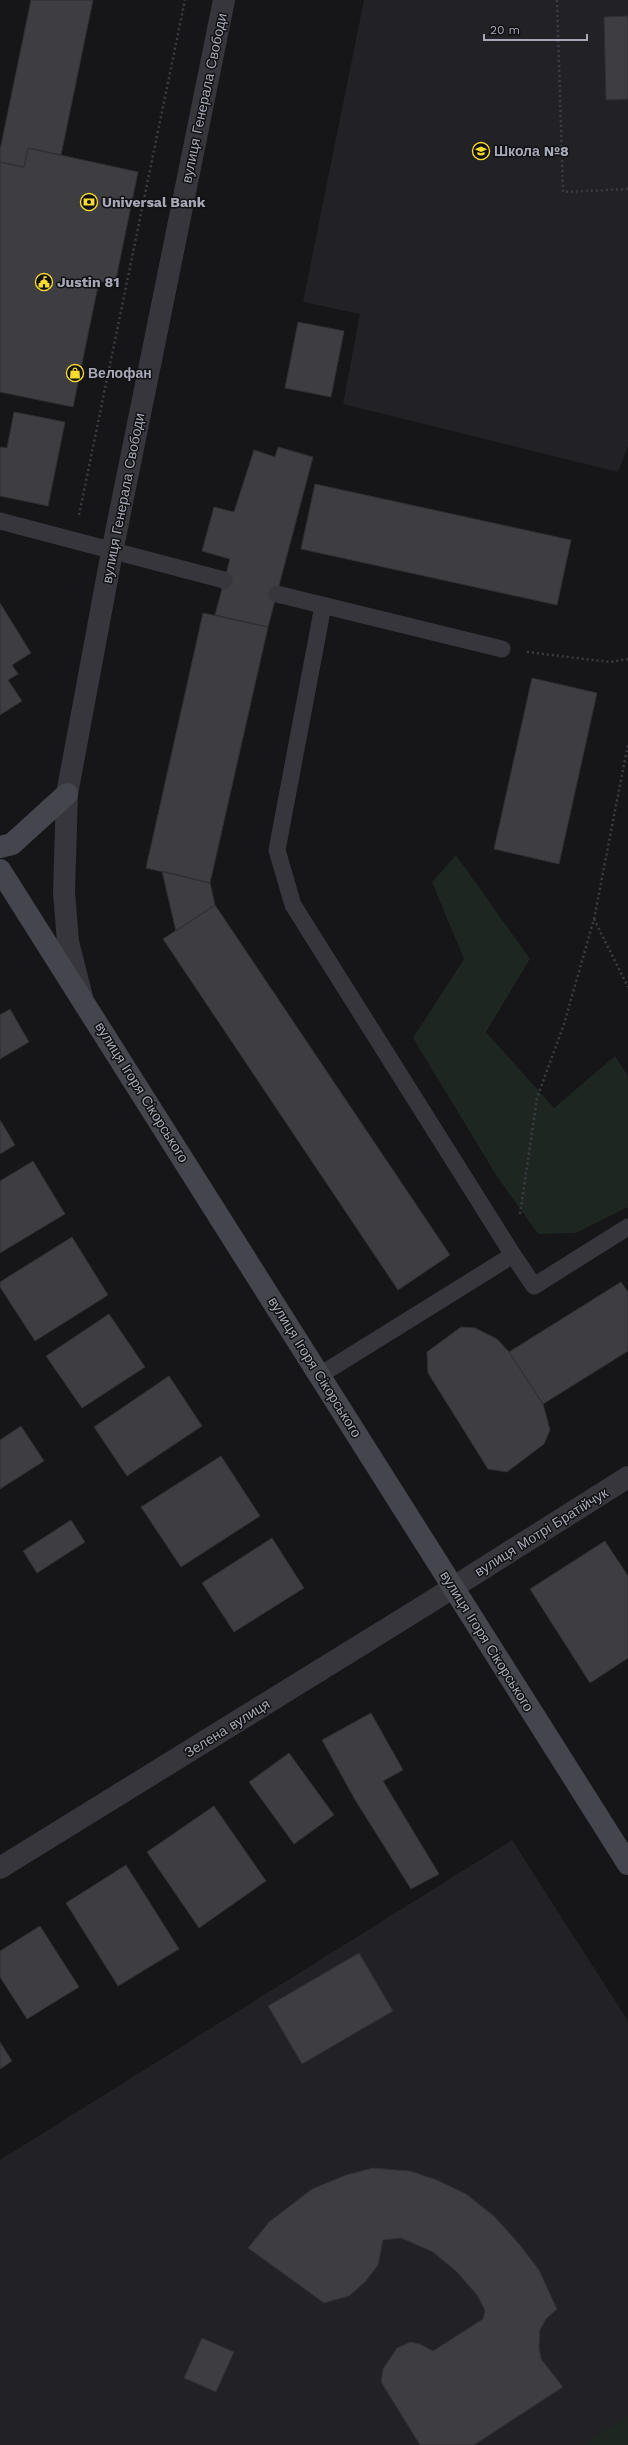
<svg xmlns="http://www.w3.org/2000/svg" width="628" height="2445" font-family="'Work Sans',sans-serif">
<style>
.built{fill:#222125}
.green{fill:#1d2620}
.building{fill:#3d3d42;stroke:#302f34}
.lines{fill:none;stroke-linecap:round;stroke-linejoin:round}
.path{stroke:#3c3d44;stroke-width:2.5;stroke-dasharray:2 3;stroke-linecap:butt}
.lane{stroke:#37363d;stroke-width:17}
.street{stroke:#37363d;stroke-width:22}
.secondary{stroke:#44454d;stroke-width:22}
.labels{text-anchor:middle;dominant-baseline:central;stroke-width:3;stroke-linejoin:round;paint-order:stroke}
.street-label{font-size:14px;fill:#a7a9b8;stroke:#111013}
.poi-label{font-size:14px;font-weight:bold;fill:#a7a9b8;stroke:#111013;text-anchor:start}
</style>
<rect width="100%" height="100%" fill="#161518"/>
<path class="built" d="M364 0H628V446L618 472 343 404 360 314 303 302Z
M512 1840 628 2021V2445H0V2160Z"/>
<path class="green" d="M456 855 530 959 486 1032 554 1108 615 1056 628 1076V1207L576 1233 538 1234 496 1175 413 1038 464 959 432 882Z
M628 2416V2445H582Z"/>
<path class="building" d="M31 0H93L61 155 28 148 24 167 0 162V150Z
M628 16V99L606 100 604 17Z
M28 148 138 172 115 284 99 281 73 407 0 392V162L24 167Z
M298 322 344 331 331 397 285 388Z
M14 412 65 422 48 506 0 496V447L7 448Z
M278 447 313 457 268 627 215 615 230 559 202 551 214 507 234 512 254 450 275 457Z
M315 484 571 540 557 605 301 549Z
M0 603 31 653 12 665 18 674 8 680 22 701 0 715Z
M203 613 268 627 210 883 146 868Z
M532 678 597 693 559 864 494 849Z
M162 871 210 883 215 905 176 931Z
M215 905 450 1255 398 1290 163 939Z
M10 1009 29 1042 0 1059V1015Z
M0 1120 15 1145 0 1154Z
M33 1161 65 1214 0 1253V1181Z
M72 1237 108 1295 35 1341 0 1287V1282Z
M621 1282 628 1292V1351L543 1404 509 1352Z
M109 1314 145 1367 82 1408 46 1356Z
M461 1327 475 1328 497 1339 509 1352 543 1404 550 1430 544 1444 507 1472 488 1469 428 1373 427 1352Z
M169 1376 202 1426 127 1476 94 1427Z
M21 1426 44 1461 0 1489V1440Z
M221 1456 260 1516 181 1567 141 1507Z
M71 1520 85 1542 37 1573 23 1551Z
M272 1538 304 1588 234 1632 202 1583Z
M605 1541 628 1576V1658L590 1683 530 1589Z
M371 1713 403 1770 383 1781 439 1874 411 1889 354 1798 322 1740Z
M289 1753 334 1815 294 1844 249 1782Z
M214 1806 266 1881 199 1928 147 1852Z
M126 1865 179 1949 118 1986 66 1903Z
M40 1926 79 1987 27 2019 0 1977V1951Z
M359 1953 393 2011 302 2064 268 2006Z
M0 2042 12 2061 0 2069Z
M373 2168 410 2171 437 2180 466 2194 494 2216 520 2245 539 2270 557 2309 546 2319 540 2330 539 2347 541 2359 563 2387 474 2445H420L381 2382 383 2369 397 2348 410 2342 420 2344 433 2351 483 2319 485 2310 477 2295 457 2272 433 2252 401 2238 383 2240 378 2265 365 2282 349 2296 324 2303 248 2248 269 2222 312 2189 346 2175Z
M202 2338 234 2352 216 2392 184 2378Z"/>
<g class="lines">
<path class="path" d="M557 0 563 192 628 189
M79 515 185 0
M527 652 610 662 628 659
M594 919 628 987
M520 1214 537 1098 564 1024 594 919 628 744"/>
<path class="lane" d="M0 521 224 580
M277 594 502 649
M513 1255 534 1286 628 1227
M320 1375 513 1255 293 905 277 850 323 606"/>
<path class="street" d="M82 997 68 942 64 892 67 794 112 552 224 0
M0 1868 427 1604 628 1477"/>
<path class="secondary" d="M0 847 12 844 67 794
M0 870 628 1864"/>
</g>
<defs>
<g id="school-ring" transform="scale(0.9)"><circle r="9.5" fill="#111013" stroke="#f8dc2d" stroke-width="1.5"/><path d="M0-5L7-2L0 1L-7-2ZM-4 1L0 2.5L4 1V4Q0 6-4 4Z" fill="#f8dc2d"/></g>
<g id="bank-ring" transform="scale(0.9)"><circle r="9.5" fill="#111013" stroke="#f8dc2d" stroke-width="1.5"/><path d="M-6-4H6V4H-6ZM0-2.3a2.3 2.3 0 1 0 0 4.6a2.3 2.3 0 1 0 0-4.6Z" fill="#f8dc2d"/></g>
<g id="civic-ring" transform="scale(0.9)"><circle r="9.5" fill="#111013" stroke="#f8dc2d" stroke-width="1.5"/><path d="M-.6-6.5H3V-4.5H.6V-3L4-1V1h2V6H-6V1h2V-1L-.6-3ZM-1.2 2.5V6h2.4V2.5Z" fill="#f8dc2d"/></g>
<g id="shop-ring" transform="scale(0.9)"><circle r="9.5" fill="#111013" stroke="#f8dc2d" stroke-width="1.5"/><path d="M-5-2.5h2.3a2.7 3.5 0 0 1 5.4 0H5L5.5 6h-11ZM-1.5-2.5h3a1.5 2.3 0 0 0-3 0Z" fill="#f8dc2d"/></g>
</defs>
<g fill-rule="evenodd">
<use href="#school-ring" x="481" y="151"/>
<use href="#bank-ring" x="89" y="202"/>
<use href="#civic-ring" x="44" y="282"/>
<use href="#shop-ring" x="75" y="373"/>
</g>
<g class="labels">
<g class="street-label">
<text transform="translate(204 98) rotate(-78)">вулиця Генерала Свободи</text>
<text transform="translate(123 498) rotate(-79)">вулиця Генерала Свободи</text>
<text transform="translate(142 1092) rotate(58)">вулиця Ігоря Сікорського</text>
<text transform="translate(315 1367) rotate(58)">вулиця Ігоря Сікорського</text>
<text transform="translate(541 1532) rotate(-32)">вулиця Мотрі Братійчук</text>
<text transform="translate(487 1641) rotate(58)">вулиця Ігоря Сікорського</text>
<text transform="translate(227 1728) rotate(-32)">Зелена вулиця</text>
</g>
<g class="poi-label">
<text x="494" y="151">Школа №8</text>
<text x="102" y="202">Universal Bank</text>
<text x="57" y="282">Justin 81</text>
<text x="88" y="373">Велофан</text>
</g>
</g>
<path d="M484 34v6h103v-6" fill="none" stroke="#a7a9b8" stroke-width="2"/>
<text x="490" y="34" font-size="12" fill="#a7a9b8" stroke="#111013" stroke-width="3" paint-order="stroke">20 m</text>
</svg>
